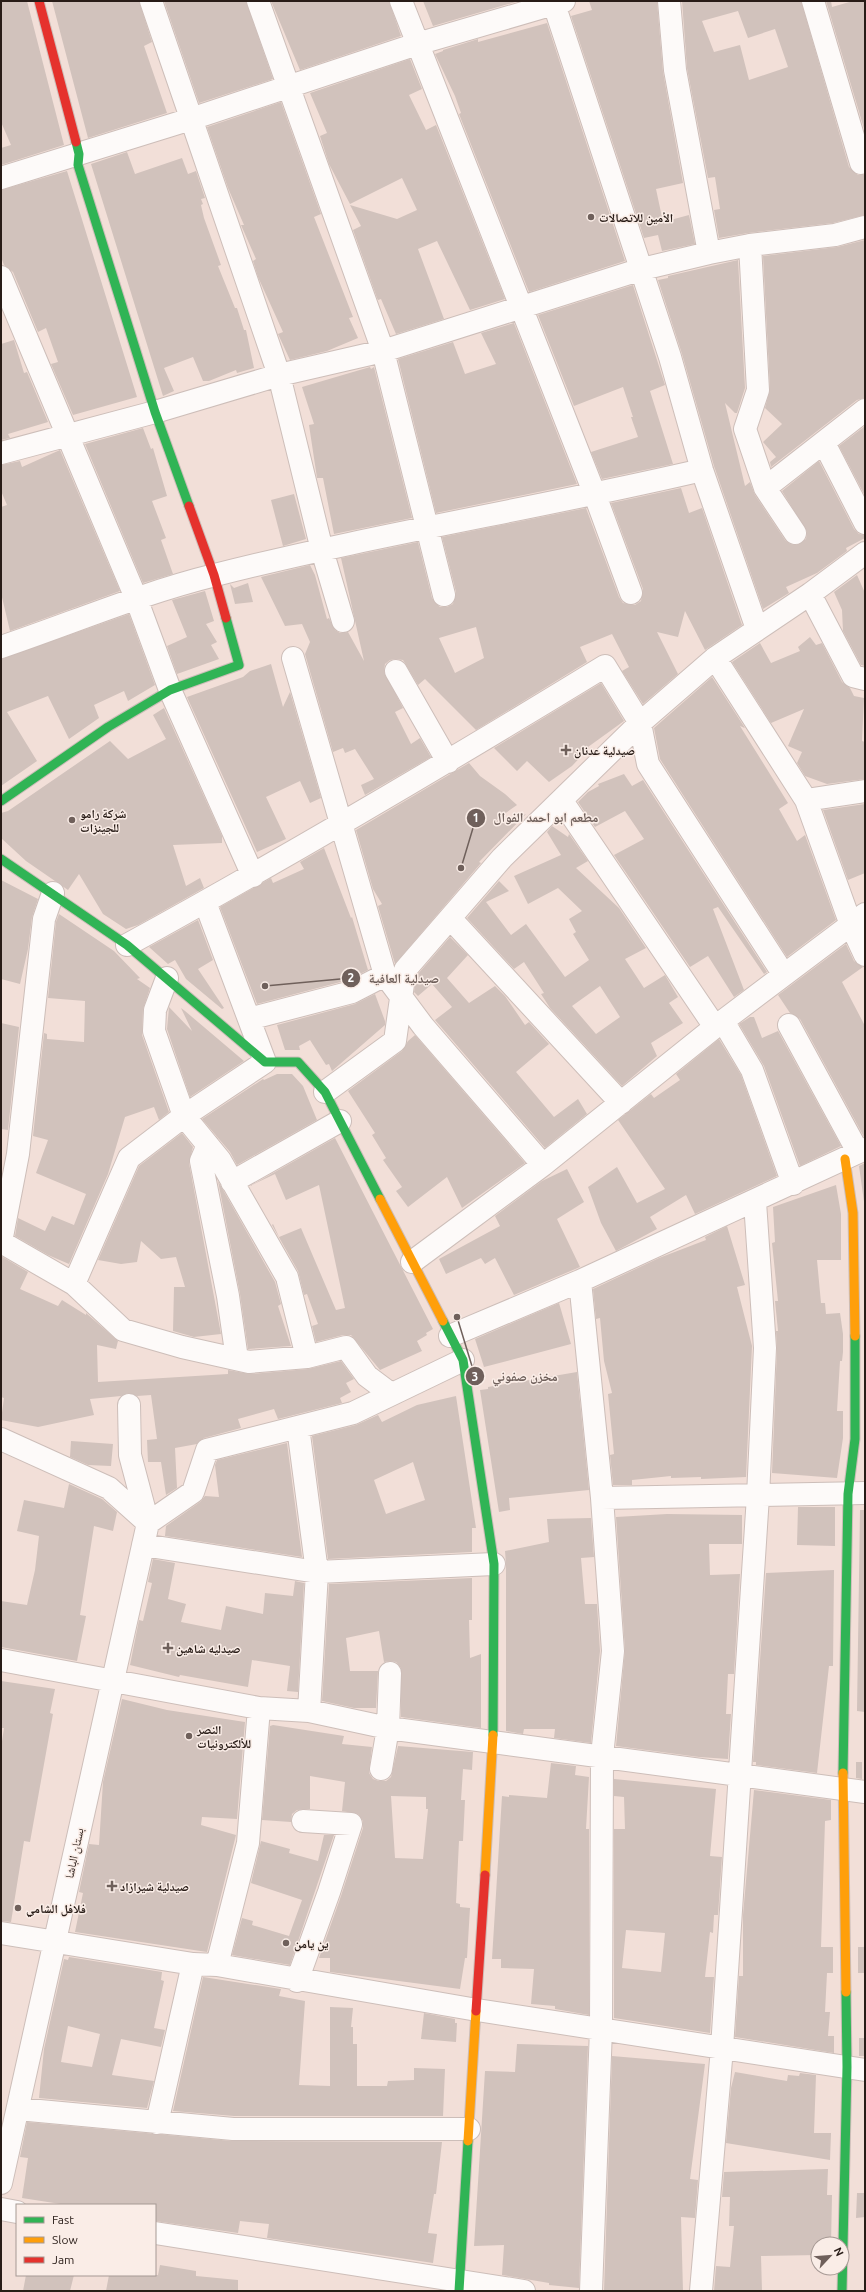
<svg xmlns="http://www.w3.org/2000/svg" width="866" height="2292" font-family="Ubuntu,'Noto Naskh Arabic',sans-serif">
<style>
.building{fill:#d1c2bc;fill-rule:evenodd}
.lines{fill:none;stroke-linecap:round;stroke-linejoin:round}
.street-casing{stroke:#cdbeb9;stroke-width:24}
.fast-casing{stroke:#cdbeb9;stroke-width:11}
.slow-casing{stroke:#cdbeb9;stroke-width:11}
.jam-casing{stroke:#cdbeb9;stroke-width:11}
.street{stroke:#fdfaf9;stroke-width:22}
.fast{stroke:#30b455;stroke-width:9}
.slow{stroke:#ff9f0a;stroke-width:9}
.jam{stroke:#e5322d;stroke-width:9}
.poi-dot{fill:#6f605b;stroke:#faede7;stroke-width:1.5}
.labels{text-anchor:middle;dominant-baseline:central;stroke-width:3;stroke-linejoin:round;paint-order:stroke}
.poi-label{font-size:12px;font-weight:bold;fill:#281c17;stroke:#faede7;text-anchor:start}
.street-label{font-size:12px;fill:#281c17;stroke:#faede7}
.leader{fill:none;stroke:#6f605b;stroke-width:1.5}
.callout-dot{fill:#6f605b;stroke:#faede7;stroke-width:1.5}
.mark-label{font-size:12px;text-anchor:middle;font-weight:bold;fill:#fff}
.callout-label{font-size:13px;text-anchor:middle;font-weight:bold;fill:#6f605b;stroke:#faede7;stroke-width:3;stroke-linejoin:round;paint-order:stroke}
</style>
<rect width="100%" height="100%" fill="#f2dfd8"/>
<path class="building" d="M1 1H27L64 145 1 165V148L11 145 1 122Z
M52 1H139L152 42 144 46 167 113 88 138Z
M164 1H246L273 79 199 103Z
M271 1H389L401 36 300 70Z
M423 1H519L433 26Z
M589 1H657L663 72 683 183 656 189 663 222 689 215 695 244 662 251 658 235 644 238 571 16 592 10Z
M682 1H801L849 167 858 175H865V215L833 223 748 233 719 238 714 210 720 209 715 177 708 178 687 68ZM738 11 748 38 775 29 788 67 749 80 740 45 714 52 702 21Z
M826 1H831L832 7 853 1H865V132Z
M547 23 625 261 529 292 459 114 461 113 455 96 435 54 443 51V50L478 39V42Z
M410 59 422 89 409 95 426 130 436 125 505 299 470 310 437 241 418 249 444 319 396 334 381 299 378 300 377 298 353 230 361 226 350 205 397 219 417 210 402 178 350 204 329 164 320 136 327 133 310 93Z
M281 102 321 214 314 217 353 317 349 318 358 338 327 351 290 360 278 334 283 332 258 277 253 261 256 259 241 225H244L228 188 207 127Z
M127 152 135 174 182 158 188 174 196 171 205 198 201 199 203 204 201 205 204 218 221 265 218 266 235 308H237L244 330H246L254 368 237 373 236 370 209 381H203L193 357 164 368 174 391 163 396 91 164Z
M67 171 137 397 73 415 51 364 58 362 46 328 38 332 13 272 4 265 1 257V190Z
M865 240V398L857 400 771 467 770 462 776 457 763 442 782 424 765 408 770 389 763 256 837 247Z
M738 260 745 388 737 413H735L725 403 745 486 750 482 755 495 785 540 790 544 796 545 806 539 807 532 782 491 819 461 854 529 859 534 865 535V538L846 548 847 551 817 573 786 587 789 593 763 609 714 466 682 354 658 280 668 278V276Z
M633 285 665 385 650 391 673 464 602 479 591 452 638 437 631 417H633L623 387 574 406 538 315Z
M514 323 577 484 436 513 398 359 453 342 465 374 496 364 481 333Z
M14 340 24 373 27 372 48 422 8 434 10 438 1 440V344Z
M370 367 371 369 374 367 412 518 334 534 323 478H317L309 425 314 424 302 387Z
M865 426V496L839 446Z
M143 428 151 449 153 448 167 496 152 501 166 538 161 540 173 574 143 583 85 444Z
M60 450 120 591 10 631 1 593V507L7 505 1 491V465L20 461 22 467Z
M681 488 689 513 702 508 742 625 705 650 685 611 678 637 657 632 678 674 643 704 622 671 629 667 612 634 580 647 587 662 476 730 425 679 418 685 403 660 396 659 390 660 385 664 384 671 403 708 395 712 411 744 420 738 431 757 365 795 361 785 374 779 355 749 345 753 343 748 333 752 305 654 310 642 302 624 285 626 261 577 310 565 315 575 327 619 329 618 335 630 340 633 348 632 364 661 341 558 418 542 432 598 440 607H447L453 604 456 592 442 537 586 508 619 597 623 603 635 605 641 601 643 589 611 503ZM476 627 484 658 455 673 439 638Z
M294 494 306 539 283 546 271 500Z
M857 575 865 593V666L861 665 843 631 842 610 834 592Z
M248 583 253 602 235 604 230 584 234 588Z
M205 591 214 621 206 624 217 642 211 645 219 659 177 674 167 646 187 637 172 600Z
M129 614 155 685 128 701 124 691 94 705 99 718 69 739 48 696 7 712 37 761 1 786V659Z
M810 637 816 645 822 643 842 682 850 688 854 696 864 698 862 741 865 742V779L827 784 805 776 797 763 802 752 788 746 804 709 771 723 732 662 760 643 771 663 800 651 798 647Z
M271 664 283 707 290 692 321 798 310 803 300 781 266 797 286 839 257 852 187 697 243 677 250 671Z
M712 677 745 728 740 726 788 803 779 809 797 841 805 835 836 920 787 957 660 759 654 728Z
M601 683 624 721 588 747 589 748 572 766 549 782 527 761 517 771 494 748Z
M164 708 222 836V843L173 845 186 886 200 878 204 888 138 925 126 929 103 914 79 874 68 890 26 861 1 838V813L8 811 110 741 128 759 166 739 153 715Z
M469 763 480 776 505 794 517 805 497 819 499 824 526 814 479 862 481 863 395 964 378 906 382 904 373 889 356 830Z
M624 774 632 786 643 780 767 972 764 974 718 907 713 909 744 990 734 997 708 956 690 967 614 855 644 839 625 811 595 827 578 802 588 792 599 786 598 784Z
M865 804V873L848 880 823 810Z
M552 826 568 837 569 834 588 861 576 868 619 908 646 948 625 959 644 988 665 975 678 997 669 1003 683 1023 651 1043 657 1056 622 1086 550 1008 541 994 544 993 524 962 514 969 467 918 499 881 509 891 486 902 511 935 526 924 565 977 589 960 573 934 576 932 569 919 582 911 558 888 528 904 514 876 561 855 547 832ZM600 986 620 1017 596 1034 572 1006Z
M324 848 351 918 352 917 368 970 348 980 257 1004 220 907 271 878 273 883 304 869 300 862Z
M1 880 38 899 32 917 28 949 20 984 1 979Z
M59 914 114 951 140 978 137 979 150 988 143 1009 142 1035 169 1112 159 1120 154 1107 125 1117 108 1174 69 1264 48 1255 15 1236 18 1218 45 1231 52 1216 74 1225 86 1194 36 1173 48 1140 33 1136 44 1033 47 1034V1039L84 1042 85 1001 48 998 56 922Z
M198 920 213 960 198 969 224 1008 222 1009 186 979 175 960 168 964 149 947Z
M450 937 468 955 447 978 469 1003 495 986 505 996 525 1025 529 1022 549 1044 516 1072 554 1117 578 1099 587 1114 545 1148 435 1020 452 1007 432 984 418 996 414 992 417 975Z
M846 944 854 961 863 967 842 982 865 1026 864 1137 800 1019 790 1013 778 995Z
M375 994 385 1021V1025L332 1071 329 1064 326 1065 310 1040 299 1046 300 1050H285L277 1025 355 1004Z
M169 1007 192 1031 181 1008 185 1011 244 1061 190 1097 167 1029Z
M750 1017H754L762 1038 778 1031 841 1146 800 1166 764 1066 739 1024Z
M1 1023 19 1027 8 1130 1 1129Z
M415 1035 525 1163 462 1208 447 1177 408 1207 396 1191 402 1187 383 1160 386 1158 372 1135 375 1133 348 1091 402 1051 408 1041Z
M719 1039 741 1075 777 1176 695 1214 686 1195 650 1217 657 1229 616 1251 601 1223 588 1187 617 1167 637 1203 665 1189 618 1120 651 1094 654 1098 680 1080 676 1074Z
M277 1074H292L303 1086 317 1120 237 1165 230 1152 202 1119 263 1079 264 1080Z
M182 1133 193 1147 189 1163 221 1334 194 1337 173 1331 174 1287H185L176 1257 161 1259 141 1241 137 1262 121 1264 98 1260 139 1166Z
M335 1138 433 1329 426 1333 427 1335 417 1341 422 1351 380 1370 351 1335H343L316 1342 312 1326 318 1324 307 1294 304 1295 298 1271 272 1225 273 1224 279 1237 301 1228 336 1310 345 1308 319 1185 286 1200 275 1174 250 1186Z
M865 1163V1209L859 1166Z
M567 1169 584 1202 557 1219 580 1267 514 1295 495 1258 485 1264 481 1258 446 1274 439 1259 500 1226 495 1216 542 1181Z
M218 1181 275 1282 281 1304 278 1306 291 1346 248 1349 240 1294Z
M836 1185 841 1214V1260H817L821 1303H825L826 1314 840 1313 843 1334V1352L842 1361H840L837 1411H843V1438L837 1478 772 1473 777 1349 776 1331H778L775 1301H778L772 1243 775 1242 773 1207Z
M727 1226 745 1285 737 1287 752 1346 746 1477 701 1479V1477L671 1478V1476L632 1480V1485H613L610 1455 614 1454 608 1394 612 1393 604 1361 600 1318 596 1319 593 1289 659 1258 706 1240 705 1237Z
M1 1256 28 1272 20 1289 58 1306 62 1300 86 1315V1313L118 1341 116 1349 97 1345 98 1382 228 1374V1370L250 1374 308 1369 341 1361 354 1379 346 1383 351 1392 340 1398 342 1403 278 1419 274 1409 238 1419 241 1428 204 1438 197 1444 175 1448 177 1488 166 1495 161 1462H148L147 1440 157 1439 151 1395 137 1396 128 1393 121 1396 90 1399 94 1415 38 1427 1 1420 4 1398 1 1397Z
M559 1303 571 1344 484 1367 475 1339Z
M577 1372 589 1490 509 1498 510 1510 499 1512 480 1390 488 1389V1387Z
M456 1396 476 1528H472V1552L328 1559 312 1436 356 1425 378 1415 382 1422 417 1405ZM413 1462 425 1500 386 1514 374 1480Z
M71 1441 113 1444 111 1466 88 1465 70 1457Z
M287 1443 302 1557 165 1536 166 1526 200 1502 205 1496 219 1497 215 1465 217 1460Z
M69 1484 102 1499 117 1512 113 1531 94 1526 80 1615 86 1616 77 1661 1 1647V1601L27 1605 35 1570 39 1536 17 1531 24 1500 64 1508Z
M798 1507H835V1546L797 1545Z
M860 1510H865V1712L857 1711Z
M667 1514 742 1515V1544H709L710 1575 740 1574 734 1674H728L726 1714H731L728 1759 699 1757 616 1746 625 1650 616 1517Z
M591 1518 594 1557 581 1558 585 1604H597L600 1651 591 1743 554 1738 555 1729H524L523 1734 506 1731V1564L505 1551 549 1542 547 1519Z
M153 1559 175 1563 168 1599 186 1604 181 1622 221 1630 226 1606 263 1614 265 1593 293 1596 295 1581 304 1583 298 1692 287 1691 290 1666 252 1660 248 1687 180 1675 179 1677 130 1665 139 1620 143 1621 152 1583 148 1582Z
M834 1570 833 1666H829L817 1773 756 1765V1762H753L766 1573Z
M472 1578V1620H469L470 1658 481 1654V1728L401 1717V1668L396 1662 390 1661 384 1662 379 1631 346 1638 350 1671H378L376 1708H354L322 1701 329 1584Z
M1 1681 55 1689 50 1713 53 1714 30 1842 24 1841 11 1922 1 1921V1748L4 1728H1Z
M122 1699 167 1710 245 1722 237 1819 202 1817 201 1825 236 1835 207 1952 75 1932 83 1893 79 1892 89 1844 99 1845 103 1782Z
M273 1725 344 1736 342 1744 372 1747 369 1773 373 1779 379 1781H386L391 1777 398 1746 473 1752 472 1770 463 1769 461 1800H465L463 1841H459L456 1903 460 1904V1907L470 1908 467 1958H465L460 1989 330 1972V1958H319L341 1896 363 1828V1821L358 1814 342 1811 345 1782 310 1776V1809L297 1810 292 1814 291 1822 262 1820 270 1726ZM391 1796 426 1797V1809H428L423 1859 395 1858Z
M856 1762H862V1779L856 1778Z
M551 1763 576 1766 575 1775 589 1777 586 1829H589V2015L555 2009V2006L531 2004 534 1969 501 1968V1959H492L502 1796 509 1797V1795L547 1798Z
M614 1779 716 1789 710 1856 722 1857 718 1915H714L713 1933 710 1932 705 1977H714L710 2033 614 2018V1829H625L624 1797 614 1796ZM626 1930 665 1933 661 1972 622 1968Z
M754 1790 831 1800V1820L825 1821 821 1947H833V1973H827L825 2012H830L828 2036H834V2053L735 2037 739 1976H743V1915Z
M324 1835H334L290 1965 232 1955 242 1918 253 1921 252 1925 289 1936 302 1900 251 1883 261 1841 290 1849 289 1853 318 1861Z
M858 1947H865V1973H858Z
M69 1957 162 1972 161 1980 164 1981 154 2028 165 2030 161 2047 121 2039 112 2075 154 2081 147 2108 39 2098 44 2049 64 1959 68 1960ZM68 2026 100 2034 92 2067 61 2062Z
M203 1977 281 1989 279 1996 305 2001 299 2085 330 2086V2007L353 2008 351 2027H353V2044H357V2086H387L388 2081 414 2080V2068L445 2069 443 2116H234L173 2111Z
M424 2013 455 2019V2023H457L456 2042 421 2039Z
M859 2038H865V2056H859Z
M517 2044 588 2046 579 2288 549 2285V2283L502 2275 504 2245 474 2246 485 2071 515 2072Z
M612 2056 705 2064 690 2179 698 2180 695 2218 681 2217 683 2291H604Z
M735 2072 787 2081 788 2075 799 2076 800 2073 816 2075 814 2133H831L830 2160 726 2143 731 2088Z
M27 2122 232 2141 442 2142 436 2194H434L428 2233 437 2234 433 2263 267 2238 269 2224 240 2221 238 2233 155 2221V2205H67L22 2198 28 2158 20 2157Z
M828 2169 827 2195H832L831 2244H818V2255L761 2256 762 2291H714L716 2266 730 2267 734 2226H729L730 2197H722L724 2172Z
M857 2193H865V2217L856 2218Z
M160 2265 196 2271V2276L238 2280V2291H106L109 2275H158Z
M26 2275H74L70 2291H23Z"/>
<g class="lines">
<g class="street-casing">
<path id="street" d="M151 1 279 375 322 550 343 621
M258 1 383 351 444 595
M401 1 595 495 631 593
M553 1 670 357 702 470 757 629
M669 1 675 70 709 253
M813 1 861 163
M1 178 191 119 417 44 564 1
M750 245 758 390 745 429 765 488 795 533
M1 277 136 598 170 690 253 876
M824 443 865 523
M1 453 155 412 279 375 383 351 642 269 709 253 750 245 835 235 865 227
M765 488 865 410
M810 594 853 676 865 679
M1 647C72 623 142 593 215 575 376 534 540 508 702 470
M293 658 385 975 423 1026 543 1165
M715 658 806 800 851 925 865 955
M396 671 448 762
M806 800 865 791
M562 801 715 1027
M450 918 621 1103
M127 945C289 856 448 762 605 666L640 723 648 764 784 975
M167 978 155 1010 154 1031 184 1116 220 1160 287 1277 307 1357
M249 1019 352 992 385 975
M723 1021 752 1070 793 1184
M789 1025 858 1152
M325 1092 395 1041 405 970 502 858 640 723 715 658 810 594 865 553
M208 1145 201 1161 228 1296 237 1359
M232 1182 340 1121
M1 1242 74 1284 123 1330 182 1347 249 1362 307 1357 346 1347 367 1376 391 1394
M1 1242 18 1154 44 919 53 893
M412 1262 543 1165 715 1027 865 914
M580 1281 602 1498 613 1651 602 1756 601 2029 591 2291
M74 1284 129 1158 184 1116 265 1062 205 902
M450 1336 580 1281 865 1149
M298 1427 317 1572 309 1711
M1 1439 109 1488 148 1523
M602 1498 865 1493
M148 1523 193 1492 207 1450 353 1413 463 1360
M143 1545 317 1572 494 1564
M1 1660 259 1708 309 1711 388 1728 865 1792
M381 1769 388 1728 390 1673
M1 1933 193 1964 217 1965 477 2010 865 2070
M217 1965 248 1843 259 1708
M297 1981 329 1892 351 1824 303 1821
M18 2109 233 2129H469
M157 2123 193 1964
M1 2183 148 1523 130 1455 129 1405
M1 2209 17 2212
M155 2233 524 2291
M701 2291 722 2048 758 1496 765 1348 755 1202"/>
</g>
<g class="fast-casing">
<path id="fast" d="M76 142 79 154 78 165 155 412 189 506
M1 801 108 727 170 690 239 665 226 618
M1 859 127 945 265 1062H298L325 1092 380 1199
M443 1321 463 1360 494 1564 493 1735
M843 1773 848 1494 855 1439V1336
M459 2291 468 2141
M842 2291 847 2067 846 1992"/>
</g>
<g class="slow-casing">
<path id="slow" d="M845 1159 853 1213 855 1336
M380 1199 443 1321
M843 1773 846 1992
M485 1875 493 1735
M468 2141 476 2011"/>
</g>
<g class="jam-casing">
<path id="jam" d="M39 1 76 142
M189 506 214 575 226 618
M476 2011 485 1875"/>
</g>
<use href="#street" class="street"/>
<use href="#fast" class="fast"/>
<use href="#slow" class="slow"/>
<use href="#jam" class="jam"/>
</g>
<g class="poi-dot">
<circle cx="591" cy="217" r="4"/>
<path d="M564 744h4v4h4v4h-4v4h-4v-4h-4v-4h4z"/>
<circle cx="72" cy="820" r="4"/>
<path d="M166 1642h4v4h4v4h-4v4h-4v-4h-4v-4h4z"/>
<circle cx="189" cy="1736" r="4"/>
<path d="M110 1880h4v4h4v4h-4v4h-4v-4h-4v-4h4z"/>
<circle cx="18" cy="1908" r="4"/>
<circle cx="286" cy="1943" r="4"/>
</g>
<g class="labels">
<g class="poi-label">
<text x="599" y="217">الأمين للاتصالات</text>
<text x="574" y="750">صيدلية عدنان</text>
<text x="80" y="813">شركة رامو<tspan x="80" dy="14">للجينزات</tspan></text>
<text x="176" y="1648">صيدليه شاهين</text>
<text x="197" y="1729">النصر<tspan x="197" dy="14">للألكترونيات</tspan></text>
<text x="120" y="1886">صيدلية شيرازاد</text>
<text x="26" y="1908">فلافل الشامي</text>
<text x="294" y="1943">ين يامن</text>
</g>
<g class="street-label">
<text transform="translate(74 1853) rotate(-78)">بستان الباشا</text>
</g>
</g>
<path class="leader" d="M461 868L476 818M265 986L351 978M457 1317L475 1376"/>
<g class="callout-dot">
<circle cx="461" cy="868" r="4"/>
<circle cx="265" cy="986" r="4"/>
<circle cx="457" cy="1317" r="4"/>
<circle cx="476" cy="818" r="10"/>
<circle cx="351" cy="978" r="10"/>
<circle cx="475" cy="1376" r="10"/>
</g>
<g class="mark-label">
<text x="476" y="822">1</text>
<text x="351" y="982">2</text>
<text x="475" y="1381">3</text>
</g>
<g class="callout-label">
<text x="546" y="822">مطعم ابو احمد الفوال</text>
<text x="404" y="983">صيدلية العافية</text>
<text x="525" y="1381">مخزن صفوني</text>
</g>
<rect width="866" height="2292" fill="none" stroke="#281c17" stroke-width="4"/>
<rect x="16" y="2204" width="140" height="72" fill="#faede7" stroke="#a69994"/>
<rect x="24" y="2217" width="20" height="6" fill="#30b455" stroke="#a69994"/>
<text x="52" y="2224" font-size="12" fill="#281c17">Fast</text>
<rect x="24" y="2237" width="20" height="6" fill="#ff9f0a" stroke="#a69994"/>
<text x="52" y="2244" font-size="12" fill="#281c17">Slow</text>
<rect x="24" y="2257" width="20" height="6" fill="#e5322d" stroke="#a69994"/>
<text x="52" y="2264" font-size="12" fill="#281c17">Jam</text>
<g transform="translate(830 2256) rotate(64)"><circle r="19" fill="#faede7" stroke="#a69994"/>
<path d="M0-3L7 15L0 10L-7 15Z" fill="#6f605b"/>
<text y="-6" font-size="11" font-weight="bold" text-anchor="middle" fill="#281c17">N</text>
</g>
</svg>
